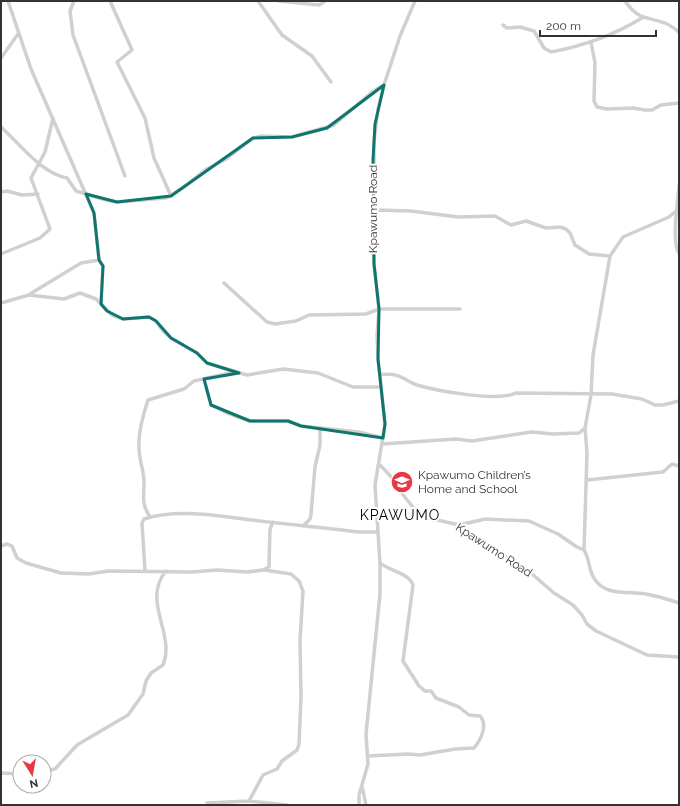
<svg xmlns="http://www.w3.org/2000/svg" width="680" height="806" font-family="Raleway,sans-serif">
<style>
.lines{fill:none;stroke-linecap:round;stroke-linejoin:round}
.street{stroke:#d0d0d0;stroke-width:3.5}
.marked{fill:none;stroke:#0f766e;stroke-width:3;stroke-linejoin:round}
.labels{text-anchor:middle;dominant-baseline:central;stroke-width:4;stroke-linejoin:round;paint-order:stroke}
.street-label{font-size:12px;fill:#333;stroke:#fff}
.poi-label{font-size:12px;fill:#333;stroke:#fff;text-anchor:start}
.quarter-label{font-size:14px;letter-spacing:1px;fill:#000;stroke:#fff}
</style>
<rect width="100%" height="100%" fill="#fff"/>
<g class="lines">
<path class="street" d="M8 1 31 69 94 213 99 260 103 266 101 304
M74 1 70 11 73 35 125 176
M110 1 132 50 117 62 145 118 154 158 171 196
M258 1 282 35 312 56 331 82
M279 1 319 5 325 1
M625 1C639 21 646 16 665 23 670 25 675 29 679 32
M503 25 507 28 520 27 534 31 544 48 551 52C583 46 614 35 642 18
M591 42 595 63 594 101 597 107 607 109 633 108 645 110H652L661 105 679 103
M1 58 18 34
M1 127C19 143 42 174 67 178L76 191 106 200 117 202 166 198 184 187 205 170 226 159 253 138 261 136 292 137 334 125 372 92 384 85
M679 186C678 199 671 244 679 253
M1 192 7 191 22 195 38 194
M375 210 411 211 458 217 495 216 511 225 526 221 546 228 560 227 566 229 570 233 575 245 589 254 610 256
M1 254 40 238 50 229 31 178 45 152 53 118
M224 283 267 322 275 324 296 321 309 315 366 314 379 309H460
M30 294 81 263 99 260
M1 303 29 295 64 299 80 293 96 299 112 315 123 319 149 317 156 321 163 331 171 338 197 353 207 363 247 375 283 369 318 373 353 387H380
M380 374C384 374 390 374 395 375 403 376 409 383 417 385 437 391 499 402 516 393L612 394 642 399 655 405H663L679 401
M204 379 211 405 227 413 250 421H288L301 426 359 432 383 438
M382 444 456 439 472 441 532 432 553 434 579 433 585 428
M379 464 396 482 404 496 420 516 459 525 460 529 525 568 554 593 573 605 582 615 587 624 596 631 647 655 679 657
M587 480 663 472 672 464 679 466
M150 517C141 503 144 497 144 482 144 471 139 460 139 448 138 433 143 415 148 400L184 389 194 381 234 372
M304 525 310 519 311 514 315 467 320 445V428
M459 525 485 519 529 521 558 534 577 547 584 550C590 559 588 572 596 581 607 596 630 591 646 594 657 596 668 599 679 603
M1 546 7 544 12 546 17 558 26 563 61 573 89 574 108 571 192 572 217 570 247 572 263 570 269 567 270 529 273 522
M584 550 587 453 585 428 591 395 593 355 610 256 623 237 669 217 677 210
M145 571 142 523 144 519C175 509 212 515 244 519 282 524 320 527 359 532H378
M368 756 408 754 420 755 455 749 474 748C481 740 488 725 480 716L469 715 459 707 436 698 431 691H425L419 686 403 661 413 585C409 573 390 571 380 563
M44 771 55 769 77 745 128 715 143 694 146 681 151 673 163 665C176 634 141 601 166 571
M1 773 20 774
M362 786 366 805
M249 801 263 775 277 769 282 761 297 750 299 744 301 697 300 641 303 591 299 581 291 574 264 570
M207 803 249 801 287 805
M359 805V795L368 764 366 734 380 594V563L375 485 385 424 378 359 377 335 379 309 374 264V142L378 109 384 85 400 36 415 1"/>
</g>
<path class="marked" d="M384 85 375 124 373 160 374 264 379 309 378 359 385 424 383 438 301 426 288 421H250L211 405 204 379 239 373 207 363 197 353 171 338 156 321 149 317 123 319 107 311 101 304 103 266 99 260 94 213 86 194 117 202 171 196 253 138 292 137 327 128Z"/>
<defs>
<g id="school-disc" transform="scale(1.15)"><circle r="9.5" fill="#e63946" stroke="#fff"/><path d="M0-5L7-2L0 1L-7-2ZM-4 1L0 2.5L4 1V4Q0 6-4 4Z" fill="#fff"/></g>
</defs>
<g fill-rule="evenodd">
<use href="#school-disc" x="402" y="482"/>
</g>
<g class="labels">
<g class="street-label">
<text transform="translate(373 209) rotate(-90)">Kpawumo Road</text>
<text transform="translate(494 550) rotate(33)">Kpawumo Road</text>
</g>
<g class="poi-label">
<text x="418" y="475">Kpawumo Children’s<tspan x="418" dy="14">Home and School</tspan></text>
</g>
<g class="quarter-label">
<text x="400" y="515">KPAWUMO</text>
</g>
</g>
<rect width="680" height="806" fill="none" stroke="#333333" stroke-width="4"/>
<g transform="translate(32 774) rotate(169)"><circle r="19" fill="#ffffff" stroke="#adadad"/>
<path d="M0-3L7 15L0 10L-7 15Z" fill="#e63946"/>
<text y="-6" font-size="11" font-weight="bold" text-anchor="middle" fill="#333333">N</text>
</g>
<path d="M540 30v6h116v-6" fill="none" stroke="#333333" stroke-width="2"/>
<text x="546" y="30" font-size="12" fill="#333333" stroke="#ffffff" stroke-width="3" paint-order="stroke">200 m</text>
</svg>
